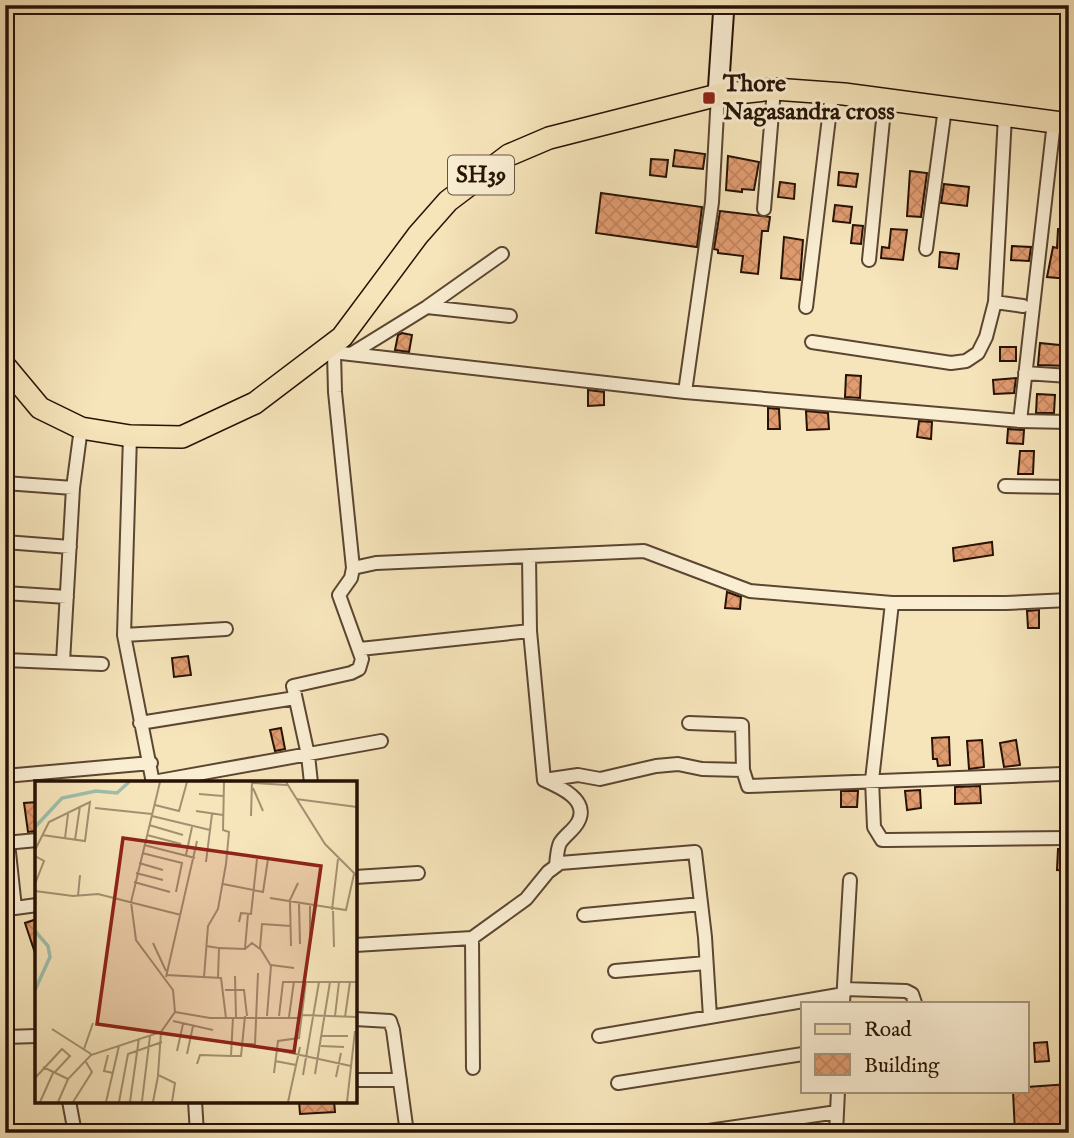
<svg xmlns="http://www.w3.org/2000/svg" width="1074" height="1138" font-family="'IM FELL English',serif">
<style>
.building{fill:url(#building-cross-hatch);stroke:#271204;stroke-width:2}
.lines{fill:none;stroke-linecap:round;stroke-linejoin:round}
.street-casing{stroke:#5b4632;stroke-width:16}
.secondary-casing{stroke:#271204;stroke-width:23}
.primary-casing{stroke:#271204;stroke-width:24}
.street{stroke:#f9edd2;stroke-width:12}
.secondary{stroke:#f9edd2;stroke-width:19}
.primary{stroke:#f6e4ba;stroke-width:21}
.poi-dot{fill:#8f2418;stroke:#f9edd2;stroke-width:2.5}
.labels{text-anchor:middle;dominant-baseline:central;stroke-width:6;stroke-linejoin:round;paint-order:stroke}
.shield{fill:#f9edd2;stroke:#665442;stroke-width:2}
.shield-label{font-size:23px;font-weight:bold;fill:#271204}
.poi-label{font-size:24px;font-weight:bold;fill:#271204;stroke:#f9edd2;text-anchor:start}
.inset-river{fill:none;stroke:#9dbfab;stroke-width:3.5}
.inset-road{fill:none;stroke:#a39071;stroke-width:2}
.view{fill:#8f2418;fill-opacity:0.15;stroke:#8f2418;stroke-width:3.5}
.inset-edge{fill:none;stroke:#271204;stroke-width:3.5}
</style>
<defs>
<pattern id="building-cross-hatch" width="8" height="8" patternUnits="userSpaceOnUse" patternTransform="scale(1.75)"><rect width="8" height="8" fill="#e19c70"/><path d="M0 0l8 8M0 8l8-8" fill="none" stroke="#c1855f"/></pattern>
</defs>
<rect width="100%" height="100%" fill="#f6e4ba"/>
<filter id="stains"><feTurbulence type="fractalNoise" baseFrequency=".00286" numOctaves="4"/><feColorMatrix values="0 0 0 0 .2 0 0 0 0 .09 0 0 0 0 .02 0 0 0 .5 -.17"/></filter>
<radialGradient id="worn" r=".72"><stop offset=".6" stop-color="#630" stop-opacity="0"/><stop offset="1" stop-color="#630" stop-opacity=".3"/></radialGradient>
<path class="building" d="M675 150 705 154 703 169 673 166Z
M728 156 759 162 754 190 742 189V192L726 190Z
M651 159 668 160 666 177 650 175Z
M910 171 927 173 921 217 907 216Z
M839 172 858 174 856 187 838 185Z
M780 182 795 184 794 199 778 197Z
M944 184 969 187 967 206 941 203Z
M601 193 702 207 697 247 596 233Z
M835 205 852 207 850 223 833 221Z
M720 211 770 217 768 231H762L758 274 741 272 743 256 718 253V250L714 249Z
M853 225 863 226 861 244 851 243Z
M891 229 907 230 903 260 881 258 882 247 889 248Z
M1058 229 1069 230V279L1047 277 1053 247 1057 248Z
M784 237 803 240 800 280 781 278Z
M1012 246 1031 247 1029 261 1011 260Z
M940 252 959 254 957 269 939 267Z
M402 333 412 335 409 352 395 350 398 335Z
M1040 343 1069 346V366L1038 365Z
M1000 347H1016V361H1000Z
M846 375 861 376 860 398 845 397Z
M1016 378 1014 393 994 394 993 380Z
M588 390 604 392V405L588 406Z
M1037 394 1055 395 1054 413H1036Z
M768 408 779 409 780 429H768Z
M806 411 828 413 829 429 807 430Z
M919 421 932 422 931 439 917 437Z
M1008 429 1024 430 1023 444 1007 443Z
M1020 451H1034L1033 474H1018Z
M992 542 993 555 954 561 953 548Z
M727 592 741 597 740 609 725 608Z
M1039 610V628H1028L1027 611Z
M188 656 191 675 174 677 172 658Z
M281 728 285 749 275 751 270 730Z
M949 737 950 765 938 766 937 759H933L932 738Z
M982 740 984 767 969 769 967 741Z
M1016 740 1020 765 1004 767 1000 743Z
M980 786 981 803 955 804V787Z
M920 790 921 808 907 810 905 791Z
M841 791H858L857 807H841Z
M37 802V831L28 832 24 803Z
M1058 849H1069V871L1057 870Z
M37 919V953H35L25 923Z
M1047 1042 1049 1061 1035 1062 1034 1043Z
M1069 1084V1133H1015L1013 1091H1027V1087Z
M299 1101H334L335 1112 300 1114Z"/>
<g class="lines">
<g class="street-casing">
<path id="street" d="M764 209 774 89
M926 249 945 108
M869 260 885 100
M995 302 1023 306
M427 307 510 316
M806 307 832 93
M812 342 951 363 966 361 978 353 986 337 995 302 1005 116
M324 351 685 392 1020 421 1069 422
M351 354 427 307 502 254
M1025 373 1069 376
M685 392 712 202 718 95
M1020 421 1054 122
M130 436 124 635 153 783
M5 483 73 488
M1005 486 1069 487
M5 542 70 547
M353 568 376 563 644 551 750 591 892 603H1006L1069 600
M5 593 67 597
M892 603 872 780 874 827 882 840H888L1069 838
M530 631 544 780C560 787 590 800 578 822 574 830 565 835 560 843 557 849 557 858 556 865
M124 635 226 629
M360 649 530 631 529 556
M5 660 102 664
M63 662 73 488 81 428
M140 723 295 698
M689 723 742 725 743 770 748 786 1062 774
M5 776 151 763
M544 780 578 775 600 779 656 766 678 764 702 769 743 770
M153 782 381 741
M311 783 308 755 293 686 351 673 359 669 362 659 339 595 351 578 353 568 335 392 334 353
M5 843 37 840
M8 843 15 908 37 905
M355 877 418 873
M584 915 701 904
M472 938 473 1068
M355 945 472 938 526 899 548 872 560 863 695 852 705 937 710 1017
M615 971 706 963
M844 989 906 991 912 994 915 1003
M843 1003 850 880
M355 1019 390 1021 393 1030 407 1133
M599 1036 844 994
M5 1037 37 1036
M355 1080H400
M618 1083 803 1054
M69 1101 75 1133
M195 1101 197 1133
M695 1133 837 1112
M836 1133 838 1091"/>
</g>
<g class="secondary-casing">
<path id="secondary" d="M718 95 724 5"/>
</g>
<g class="primary-casing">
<path id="primary" d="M5 366 40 408 81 428 130 436 182 437 255 403 342 337 418 235 448 201 509 155 549 138 718 95 774 89 844 94 1069 124"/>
</g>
<use href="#street" class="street"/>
<use href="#secondary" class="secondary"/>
<use href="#primary" class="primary"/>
</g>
<rect class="poi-dot" x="702" y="91" width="14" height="14" rx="3.5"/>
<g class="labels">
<rect class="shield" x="448" y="155.5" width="66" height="39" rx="5"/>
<g class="shield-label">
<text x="481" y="175">SH39</text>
</g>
<g class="poi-label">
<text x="723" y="84">Thore<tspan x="723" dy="28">Nagasandra cross</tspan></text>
</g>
</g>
<g transform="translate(35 781)">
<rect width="322" height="322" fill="#f6e4ba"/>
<path class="inset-river" d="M0 46 27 17 61 10 82 12 94 1M0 150 13 165 15 176 0 209"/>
<path class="inset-road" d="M251 1 290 63 322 95M218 2 252 4M218 7 228 30M164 13 188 15M261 18 322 26M120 24 144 30 152 1M60 27 117 33M161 30 188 34M117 35 175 49M216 35 217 1M114 44 148 54M112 54 146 63M30 57 33 33M40 59 45 25M109 64 160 77M0 69 14 41 55 21 50 60 7 54M107 72 147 82 141 111M151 74 157 46M0 75 9 80 0 103M171 81 177 33M104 82 128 89M101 92 128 99M99 101 135 111M188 103 228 111 233 78M0 110 38 115 63 113 146 134M43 115 45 94M235 117 311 129 319 93M254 121 263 102M255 121 256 165M264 123 265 163M275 125V164M297 129 303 78M298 130 299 166M204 141 206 132 216 133 222 78M118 162 131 190M171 165 184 167 183 197M184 167 210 168 217 162 225 168M210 167 213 133M236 184 259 187M131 194 186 197 191 237M200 195 201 236M131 196 162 60M169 196 173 145 183 128 191 83 194 51 188 49 189 1M190 209H209L212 235M140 231 175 237H267M267 234 322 236M232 235 236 185 225 167 227 143 256 145M244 235 248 201H322M300 235 304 201M254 236 259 200M310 236 315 201M138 240 178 249M17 248 56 273M126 251 123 294 140 302 137 321M287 255H313M208 263H220L223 192M286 265 309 266M49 268 58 242M242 269 316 285M142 270 148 243M152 273 158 245M73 274 69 290 78 292M196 275H206L210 235M240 280 261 284M162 283 165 274 196 275 198 236M8 286 33 298M239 292 243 260 264 257 271 200M280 293 295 201M268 294 284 201M301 296 306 272M0 297 27 268 35 275 19 292M107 320 115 255M5 321 18 292M23 321 33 298 56 274 126 251 140 231 138 209 101 159 96 121 125 1M38 321 57 291 51 281M71 321 84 265M84 321 93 273 127 261M95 321 104 257M118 321 123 295M253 321 265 266M312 321 320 250"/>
<path class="view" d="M88 57 286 85 259 271 62 243Z"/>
<rect width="322" height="322" class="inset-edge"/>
</g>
<rect width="1074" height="1138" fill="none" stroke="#f6e4ba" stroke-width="28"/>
<rect x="7" y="7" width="1060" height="1124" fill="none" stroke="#271204" stroke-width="3.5"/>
<rect x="14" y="14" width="1046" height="1110" fill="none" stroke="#271204" stroke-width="2"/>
<rect x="801" y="1002" width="228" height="91" fill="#f9edd2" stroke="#a59580" stroke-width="2"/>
<rect x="815" y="1024" width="35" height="10" fill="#f6e4ba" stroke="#a59580" stroke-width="2"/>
<text x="864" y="1036" font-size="21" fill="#271204">Road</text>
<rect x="815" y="1054" width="35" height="21" fill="url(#building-cross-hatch)" stroke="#a59580" stroke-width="2"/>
<text x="864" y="1072" font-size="21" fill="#271204">Building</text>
<rect width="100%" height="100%" filter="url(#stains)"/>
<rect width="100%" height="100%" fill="url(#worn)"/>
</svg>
